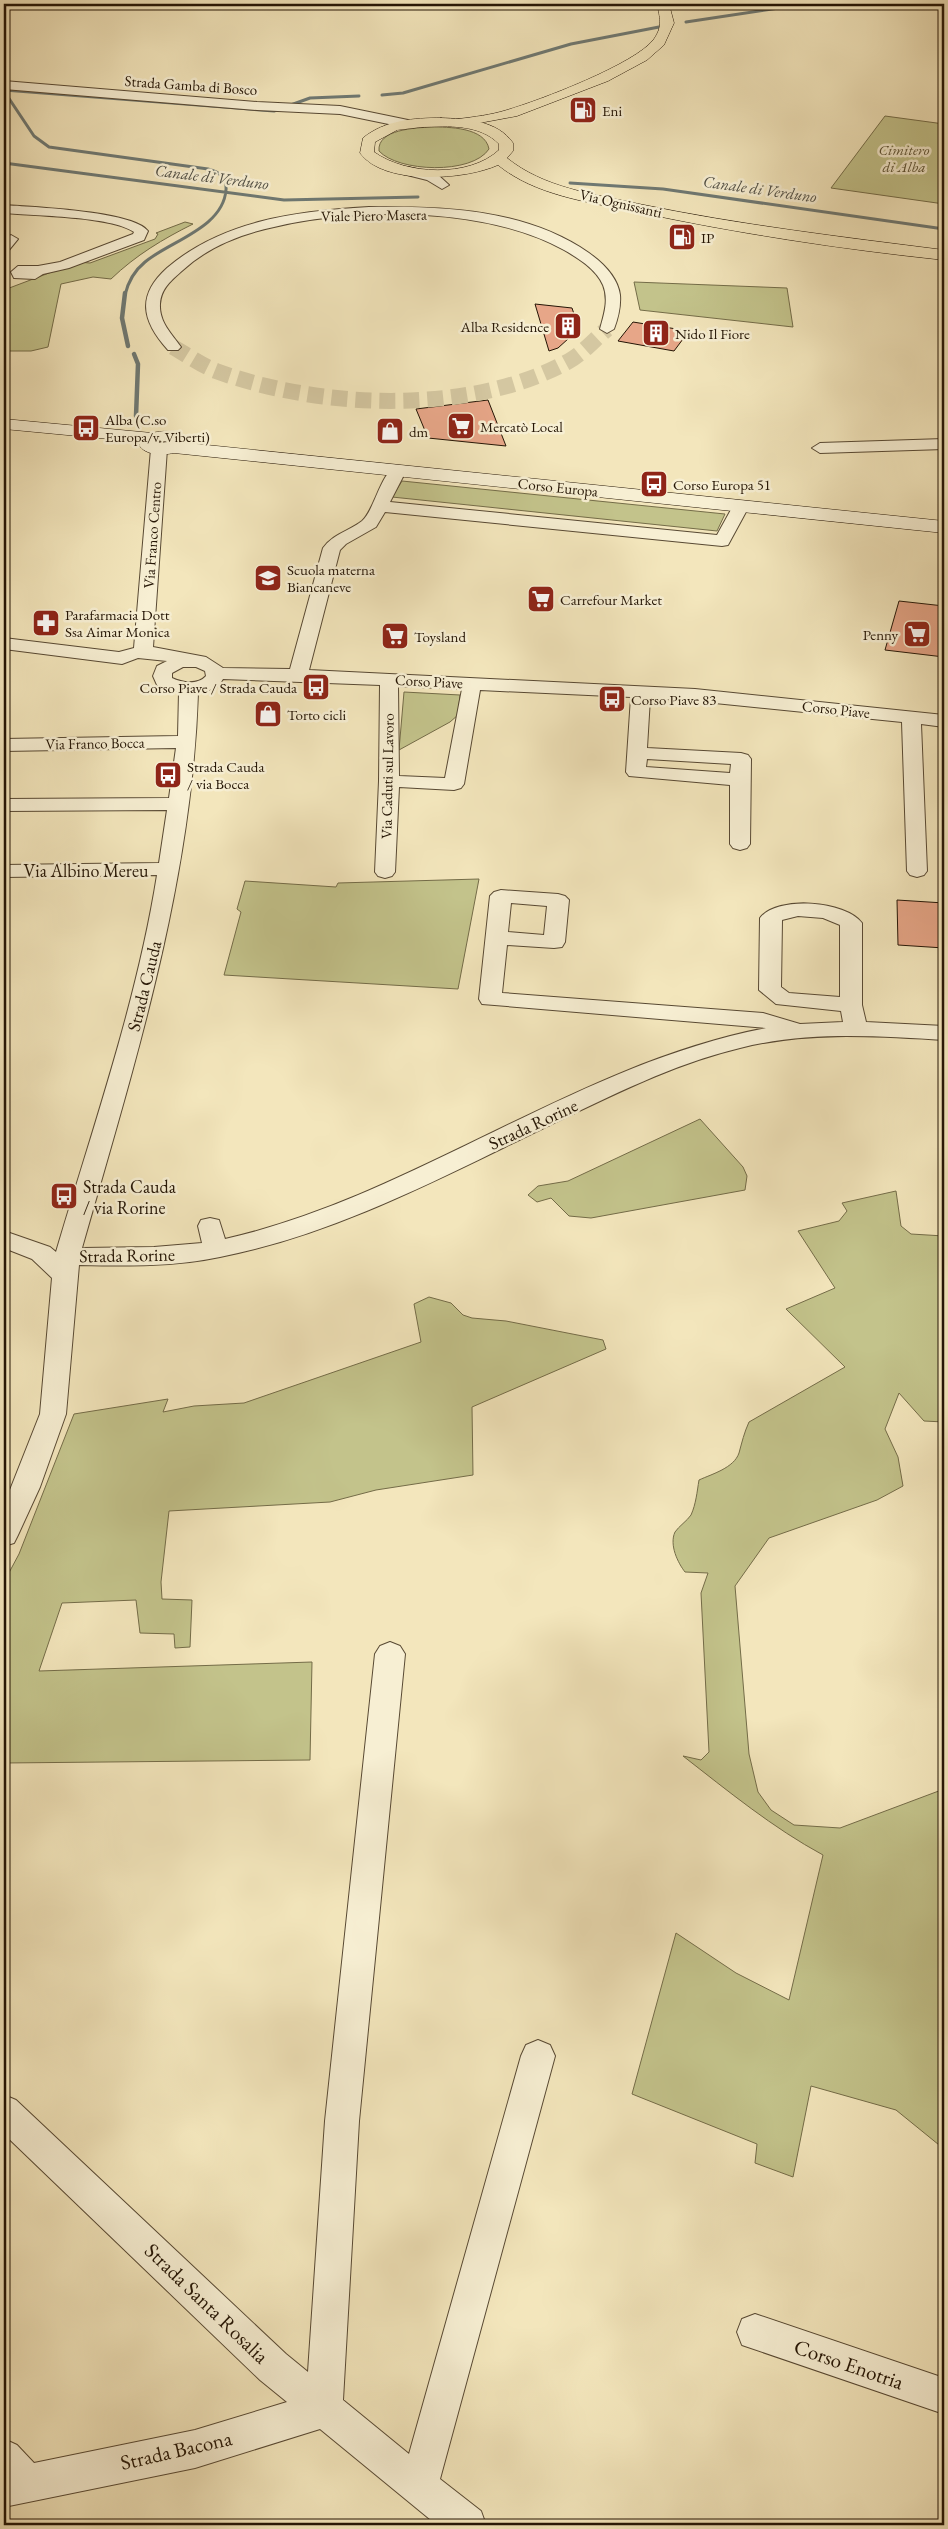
<svg xmlns="http://www.w3.org/2000/svg" width="948" height="2529" font-family="'EB Garamond',serif">
<style>
.green{fill:#c3c38b;stroke:#746c48}
.lines{fill:none;stroke-linecap:round;stroke-linejoin:round}
.stream-far1{stroke:#6f7973;stroke-width:3}
.stream{stroke:#6f7973;stroke-width:4.5}
.building{fill:#e7a688;stroke:#241505}
.minor-tunnel{stroke:#d4c7a1;stroke-width:16;stroke-dasharray:16 8;stroke-linecap:butt}
.minor-casing{stroke:#584933;stroke-width:2}
.secondary-casing{stroke:#241505;stroke-width:1}
.primary-casing{stroke:#241505;stroke-width:1}
.trunk-casing{stroke:#241505;stroke-width:1}
.minor{fill:#f7efd3;fill-rule:evenodd}
.secondary{fill:#f7efd3;fill-rule:evenodd}
.primary{fill:#f3e6bc;fill-rule:evenodd}
.trunk{fill:#f3e6bc;fill-rule:evenodd}
.labels{text-anchor:middle;dominant-baseline:central;stroke-width:5;stroke-linejoin:round;paint-order:stroke}
.far-street-label{font-size:15px;fill:#241505;stroke:#f7efd3}
.far-poi-label{font-size:15px;fill:#241505;stroke:#f7efd3;text-anchor:start}
.far-park-label{font-size:15px;font-style:italic;fill:#5c5234;stroke:#f7efd3}
.far-water-label{font-size:16px;font-style:italic;fill:#504f45;stroke:#f7efd3}
.street-label{font-size:18px;fill:#241505;stroke:#f7efd3}
.poi-label{font-size:18px;fill:#241505;stroke:#f7efd3;text-anchor:start}
.near-street-label{font-size:21px;fill:#241505;stroke:#f7efd3}
</style>
<rect width="100%" height="100%" fill="#f3e6bc"/>
<filter id="stains"><feTurbulence type="fractalNoise" baseFrequency=".004" numOctaves="4"/><feColorMatrix values="0 0 0 0 .2 0 0 0 0 .09 0 0 0 0 .02 0 0 0 .5 -.17"/></filter>
<radialGradient id="worn" r=".72"><stop offset=".6" stop-color="#630" stop-opacity="0"/><stop offset="1" stop-color="#630" stop-opacity=".3"/></radialGradient>
<path class="green" d="M885 116 944 124V204L831 188Z
M431 127C448 127 485 127 489 149 472 175 398 172 379 151 377 129 416 128 431 127Z
M185 222 193 224C163 239 136 255 111 279L93 277 61 284 48 347 31 351H4V290L78 262 90 263 155 239 158 234 156 233Z
M634 282 787 288 793 327 640 310Z
M402 481 725 514 717 531 392 497Z
M404 692 460 695 458 715 450 722 399 750Z
M479 879 458 989 224 975 241 912 237 909 245 881 336 887 338 883Z
M700 1119 743 1167 747 1176 745 1190 591 1218 569 1216 551 1198 537 1202 528 1195 538 1186 568 1181Z
M896 1191 901 1226 911 1234 944 1236V1422L924 1421 899 1393 885 1429 898 1457 903 1486 877 1500 769 1538 735 1586 749 1754 758 1792 771 1810 794 1825 840 1828 944 1789V2175L941 2173 944 2149 896 2110 811 2086 793 2177 755 2163 757 2144 632 2094 676 1933 736 1973 789 2000 823 1855C773 1828 728 1791 683 1756L701 1760 709 1752 701 1593 708 1573 685 1572C678 1563 669 1545 675 1532 679 1526 687 1521 691 1515 696 1504 697 1492 699 1480 712 1474 734 1468 739 1453 742 1442 744 1433 749 1422L845 1367 786 1309 835 1288 798 1231 839 1221 847 1211 842 1203Z
M429 1297 451 1303 463 1315 472 1318 506 1321 603 1340 606 1349 472 1407 473 1475 376 1490 330 1502 169 1511 161 1582 162 1599 192 1600 190 1647 175 1648 174 1634 140 1633 136 1600 62 1603 39 1671 312 1662 310 1760 4 1763V1582L19 1554 74 1414 168 1399 163 1412 194 1406 244 1403 421 1342 414 1304Z"/>
<g class="lines">
<path class="stream-far1" d="M686 22 806 4
M4 90 274 111 310 98 359 96
M4 91 34 136 49 147 208 169C219 172 227 177 226 190 223 228 170 241 145 262 134 271 128 282 125 295
M382 95 403 93 571 44 659 27
M4 163 284 200 418 197
M570 183 663 189 944 229"/>
<path class="stream" d="M125 293 122 318 128 346
M134 354 138 364 136 416"/>
</g>
<path class="building" d="M535 304 572 308 579 329 558 348 549 351Z
M633 322 689 331 674 351 618 341Z
M488 400 506 446 428 438 416 409Z
M899 601 944 606V657L885 650Z
M897 900 944 903V948L898 945Z"/>
<g class="lines">
<path class="minor-tunnel" d="M173 347C187 355 201 365 216 371 320 409 470 416 569 361 583 353 595 339 607 329"/>
<g class="minor-casing">
<path id="minor" d="M4 81 257 102 340 106 408 120 414 124 408 128 340 114 257 110 4 89Z
M408 167 437 174 449 185 442 189 427 180 403 174 401 171Z
M4 205C31 207 133 211 148 231L144 240 69 268 43 274 35 279 14 278 11 272 18 266H38L60 262 133 234 134 232C111 216 34 216 4 213Z
M369 207C443 206 526 209 589 253 603 263 618 278 620 295 621 307 618 318 614 329L607 333 600 329C604 314 609 300 603 285 596 269 578 258 564 250 488 207 357 207 274 227 241 234 208 247 183 270 172 280 161 288 160 304 159 322 171 333 181 347L178 350H168C142 321 136 296 167 268 223 220 298 211 369 207Z
M11 235 18 239 9 250 4 251V239Z
M944 439V449L820 453 812 448 820 443Z
M159 444 167 449 153 647 206 657 223 668 290 669 323 548C333 534 349 531 362 521 375 510 381 470 398 466L406 471 390 502 717 535 733 506H745L747 510 728 545 722 546 385 512 376 527 346 544 340 550 309 670 695 689 944 715V727L921 724 927 871 924 875 917 877 910 875 907 871 902 722 695 701 650 698 647 748 741 753 748 755 751 759 750 844 747 848 740 850 733 848 730 844V785L629 776 626 772 631 697 480 690 464 784 461 788 454 790 399 787 395 872 392 876 385 878 378 876 375 872 379 781 380 685 223 679C218 689 209 690 198 693 192 883 134 1066 82 1248L154 1247 202 1243 198 1226 201 1220 210 1218 219 1220 225 1239C415 1196 574 1065 766 1028L482 1004 479 999 490 896 494 892 501 890 558 894 565 896 569 900 565 942 562 947 554 948 507 945 502 993 763 1013 800 1024 843 1022 841 1011 776 1004 759 990 760 918C777 895 846 901 862 923V1005L866 1022 944 1026V1040C876 1036 807 1031 740 1048 673 1064 611 1096 550 1125 444 1176 337 1234 220 1257 174 1267 126 1266 79 1265L66 1414 40 1487 18 1535 14 1543 4 1546V1505L40 1414 52 1278 32 1259 4 1248V1231L50 1247 56 1252C92 1130 137 1002 157 875L4 877V865L159 863 167 810 4 811V799L169 798 176 748 4 751V739L178 736 179 692 157 685 153 676 157 666 167 661 138 658 122 664 4 649V638L119 652 134 648 151 449ZM183 667H196L205 671 206 676C198 685 182 683 172 678V673ZM398 686 462 689 445 778 399 776ZM647 759 731 764 730 773 646 767ZM511 903 547 906 544 935 508 932ZM798 916 823 918 840 925V997L789 993 781 987 782 920Z
M390 1642 400 1646 405 1654 359 2121 343 2400 409 2454 521 2056 526 2045 538 2040 550 2045 555 2056 440 2479 481 2511 486 2525H437L320 2429 195 2468 4 2507V2439L17 2445 34 2463 195 2430 287 2402 260 2380 4 2134V2095L16 2100 286 2354 308 2372 325 2121 375 1654 380 1646Z
M755 2314 944 2378V2414L742 2345 737 2332 742 2319Z"/>
</g>
<g class="secondary-casing">
<path id="secondary" d="M4 419 152 433C166 430 179 430 187 443L944 521V533L174 453C163 455 146 456 139 445L141 442 4 429ZM163 441 168 442 158 443 159 442Z"/>
</g>
<g class="primary-casing">
<path id="primary" d="M441 118C466 119 497 120 513 143V151L507 158C544 188 593 194 639 204 740 225 842 237 944 250V260C840 249 735 233 633 211 587 202 535 195 498 165 465 180 384 186 360 153L363 138C385 120 414 118 441 118ZM422 127C448 126 480 124 499 144V150C469 178 406 175 374 152L375 142 397 130Z"/>
</g>
<g class="trunk-casing">
<path id="trunk" d="M657 4H669L674 23 664 45 647 60 608 81 517 116 458 127 451 123 458 119C474 117 491 115 507 110 538 101 636 64 654 39 663 26 660 18 657 4Z"/>
</g>
<use href="#minor" class="minor"/>
<use href="#secondary" class="secondary"/>
<use href="#primary" class="primary"/>
<use href="#trunk" class="trunk"/>
</g>
<defs>
<g id="fuel-square" transform="scale(1.4375)"><rect x="-9" y="-9" width="18" height="18" rx="4" fill="#8f2418" stroke="#f7efd3"/><path d="M-5.5-6h7V0h2V4h1.3V-2.5L3-4.5l.8-.8L6-3V5H2.5V1h-1V6h-7ZM-4.2-4.7v3.2H.2V-4.7Z" fill="#fff"/></g>
<g id="building-square" transform="scale(1.4375)"><rect x="-9" y="-9" width="18" height="18" rx="4" fill="#8f2418" stroke="#f7efd3"/><path d="M-4-6H4V6H1V3H-1V6H-4ZM-2.5-4.3h1.7v1.8h-1.7ZM.8-4.3h1.7v1.8H.8ZM-2.5-1h1.7V.8h-1.7ZM.8-1h1.7V.8H.8Z" fill="#fff"/></g>
<g id="supermarket-square" transform="scale(1.4375)"><rect x="-9" y="-9" width="18" height="18" rx="4" fill="#8f2418" stroke="#f7efd3"/><path d="M-6-5.5h2.5l.6 2H6L4.5 2H-2.5L-4.4-4H-6ZM-1.5 3.2a1.3 1.3 0 1 0 .1 0ZM3 3.2a1.3 1.3 0 1 0 .1 0Z" fill="#fff"/></g>
<g id="bus-square" transform="scale(1.4375)"><rect x="-9" y="-9" width="18" height="18" rx="4" fill="#8f2418" stroke="#f7efd3"/><path d="M-5-6H5V4H4V6H2V4H-2V6H-4V4H-5ZM-3.5-4V0h7V-4ZM-3.5 1.2v1.5H-2V1.2ZM2 1.2v1.5H3.5V1.2Z" fill="#fff"/></g>
<g id="shop-square" transform="scale(1.4375)"><rect x="-9" y="-9" width="18" height="18" rx="4" fill="#8f2418" stroke="#f7efd3"/><path d="M-5-2.5h2.3a2.7 3.5 0 0 1 5.4 0H5L5.5 6h-11ZM-1.5-2.5h3a1.5 2.3 0 0 0-3 0Z" fill="#fff"/></g>
<g id="school-square" transform="scale(1.4375)"><rect x="-9" y="-9" width="18" height="18" rx="4" fill="#8f2418" stroke="#f7efd3"/><path d="M0-5L7-2L0 1L-7-2ZM-4 1L0 2.5L4 1V4Q0 6-4 4Z" fill="#fff"/></g>
<g id="pharmacy-square" transform="scale(1.4375)"><rect x="-9" y="-9" width="18" height="18" rx="4" fill="#8f2418" stroke="#f7efd3"/><path d="M-2-6h4v4h4v4h-4v4h-4v-4h-4v-4h4Z" fill="#fff"/></g>
</defs>
<g fill-rule="evenodd">
<use href="#fuel-square" x="583" y="110"/>
<use href="#fuel-square" x="682" y="237"/>
<use href="#building-square" x="568" y="326"/>
<use href="#building-square" x="656" y="333"/>
<use href="#supermarket-square" x="461" y="426"/>
<use href="#bus-square" x="86" y="428"/>
<use href="#shop-square" x="390" y="431"/>
<use href="#bus-square" x="654" y="484"/>
<use href="#school-square" x="268" y="578"/>
<use href="#supermarket-square" x="541" y="599"/>
<use href="#pharmacy-square" x="46" y="623"/>
<use href="#supermarket-square" x="917" y="634"/>
<use href="#supermarket-square" x="395" y="636"/>
<use href="#bus-square" x="316" y="687"/>
<use href="#bus-square" x="612" y="699"/>
<use href="#shop-square" x="268" y="714"/>
<use href="#bus-square" x="168" y="775"/>
<use href="#bus-square" x="64" y="1196"/>
</g>
<g class="labels">
<g class="far-street-label">
<text transform="translate(191 85) rotate(4)">Strada Gamba di Bosco</text>
<text transform="translate(621 203) rotate(13)">Via Ognissanti</text>
<text transform="translate(374 215) rotate(-1)">Viale Piero Masera</text>
<text transform="translate(558 487) rotate(6)">Corso Europa</text>
<text transform="translate(152 535) rotate(-86)">Via Franco Centro</text>
<text transform="translate(429 681) rotate(3)">Corso Piave</text>
<text transform="translate(836 709) rotate(6)">Corso Piave</text>
<text transform="translate(95 743) rotate(-1)">Via Franco Bocca</text>
<text transform="translate(387 776) rotate(-89)">Via Caduti sul Lavoro</text>
</g>
<g class="far-poi-label">
<text x="602" y="110">Eni</text>
<text x="701" y="237">IP</text>
<text x="549" y="326" text-anchor="end">Alba Residence</text>
<text x="675" y="333">Nido Il Fiore</text>
<text x="105" y="419">Alba (C.so<tspan x="105" dy="17">Europa/v. Viberti)</tspan></text>
<text x="480" y="426">Mercatò Local</text>
<text x="409" y="431">dm</text>
<text x="673" y="484">Corso Europa 51</text>
<text x="287" y="569">Scuola materna<tspan x="287" dy="17">Biancaneve</tspan></text>
<text x="560" y="599">Carrefour Market</text>
<text x="65" y="614">Parafarmacia Dott<tspan x="65" dy="17">Ssa Aimar Monica</tspan></text>
<text x="898" y="634" text-anchor="end">Penny</text>
<text x="414" y="636">Toysland</text>
<text x="297" y="687" text-anchor="end">Corso Piave / Strada Cauda</text>
<text x="631" y="699">Corso Piave 83</text>
<text x="287" y="714">Torto cicli</text>
<text x="187" y="766">Strada Cauda<tspan x="187" dy="17">/ via Bocca</tspan></text>
</g>
<g class="far-park-label">
<text x="904" y="149">Cimitero<tspan x="904" dy="17">di Alba</tspan></text>
</g>
<g class="far-water-label">
<text transform="translate(212 177) rotate(7)">Canale di Verduno</text>
<text transform="translate(760 189) rotate(8)">Canale di Verduno</text>
</g>
<g class="street-label">
<text x="86" y="870">Via Albino Mereu</text>
<text transform="translate(144 986) rotate(-76)">Strada Cauda</text>
<text transform="translate(533 1124) rotate(-25)">Strada Rorine</text>
<text transform="translate(127 1255) rotate(-1)">Strada Rorine</text>
</g>
<g class="poi-label">
<text x="83" y="1186">Strada Cauda<tspan x="83" dy="21">/ via Rorine</tspan></text>
</g>
<g class="near-street-label">
<text transform="translate(207 2303) rotate(44)">Strada Santa Rosalia</text>
<text transform="translate(849 2364) rotate(19)">Corso Enotria</text>
<text transform="translate(176 2450) rotate(-13)">Strada Bacona</text>
</g>
</g>
<rect width="948" height="2529" fill="none" stroke="#f3e6bc" stroke-width="20"/>
<rect x="5" y="5" width="938" height="2519" fill="none" stroke="#241505" stroke-width="2.5"/>
<rect x="10" y="10" width="928" height="2509" fill="none" stroke="#241505"/>
<rect width="100%" height="100%" filter="url(#stains)"/>
<rect width="100%" height="100%" fill="url(#worn)"/>
</svg>
